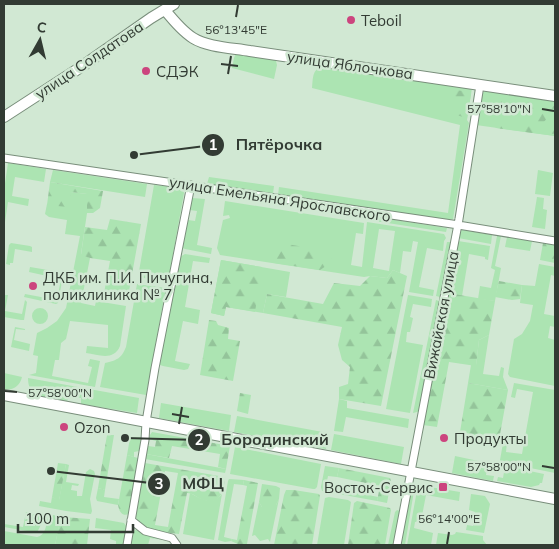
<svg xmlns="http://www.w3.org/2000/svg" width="559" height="549" font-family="Mulish,sans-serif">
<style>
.green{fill:#ace4b2;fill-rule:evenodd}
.forest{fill:url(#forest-firs);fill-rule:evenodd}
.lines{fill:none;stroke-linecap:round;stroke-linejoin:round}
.street-casing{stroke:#798e7b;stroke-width:9}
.secondary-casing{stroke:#798e7b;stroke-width:12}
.street{stroke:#fff;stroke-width:7}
.secondary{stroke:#fff;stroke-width:10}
.ticks{fill:none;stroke:#323b33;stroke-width:2}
.poi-dot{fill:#cc447e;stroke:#d1e8d3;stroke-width:2}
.labels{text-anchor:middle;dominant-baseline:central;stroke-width:5;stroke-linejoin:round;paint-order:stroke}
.poi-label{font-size:15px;fill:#323b33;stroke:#d1e8d3;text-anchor:start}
.street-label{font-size:15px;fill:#323b33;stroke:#d1e8d3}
.ticks-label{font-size:12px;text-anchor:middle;fill:#323b33;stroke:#d1e8d3;stroke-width:5;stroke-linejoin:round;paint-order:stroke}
.leader{fill:none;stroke:#323b33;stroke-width:2}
.callout-dot{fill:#323b33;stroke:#d1e8d3;stroke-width:2}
.mark-label{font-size:15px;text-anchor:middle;font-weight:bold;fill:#fff}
.callout-label{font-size:16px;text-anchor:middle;font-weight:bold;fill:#323b33;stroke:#d1e8d3;stroke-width:5;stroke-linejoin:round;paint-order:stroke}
</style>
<defs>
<pattern id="forest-firs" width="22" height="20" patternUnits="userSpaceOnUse" patternTransform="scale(1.25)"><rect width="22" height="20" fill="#ace4b2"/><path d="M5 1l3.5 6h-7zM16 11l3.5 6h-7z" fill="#94c49a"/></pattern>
</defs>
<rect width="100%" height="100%" fill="#d1e8d3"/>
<path class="green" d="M236 53 271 58 276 61 277 65 274 79 232 68 234 58Z
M322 66 472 88 467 120 469 123 453 219 448 220 278 195 279 187 448 213 460 125 312 88C313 78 312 70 322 66Z
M487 90 555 99V136L476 125 481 94Z
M8 163 46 169 44 182 15 177 12 196 29 199 28 206 8 202 5 222H4V190Z
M53 170 147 184 145 197 50 182Z
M538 170 553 173 550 196 535 194Z
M209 177 274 186 273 194 207 184Z
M154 185 181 188 183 190 184 193 168 282 138 277Z
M71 192 87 194V213L81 254 90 258 81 303 95 306 96 301 126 306 120 346C114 361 99 355 86 353L87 346 108 348V325L70 321 66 339 61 343 59 360H55L52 376 88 383 92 367 88 366 90 359 100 361 95 387 29 375 36 373 38 356 33 355 37 333 47 328 57 321 66 308 80 236 65 234 67 220 49 217 45 214 47 204Z
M537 197 544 198 543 209 547 210 545 229 532 227Z
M192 198 205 199 197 245 212 248 211 254 185 249 183 248 188 220 195 221 197 211 190 210Z
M225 201 364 223 363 234 356 233 351 265 362 267 367 222 444 234 446 238 444 241 443 251 427 248 419 287 434 290 433 296 409 292 418 242 413 241 411 252 403 251 400 273 393 270 387 278 370 276 364 277 220 255 217 248 223 220 230 218 229 215 223 216ZM379 229 395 231 389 271 373 268Z
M368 216 447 228 446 232 368 220Z
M462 230 492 235 491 244 458 238 460 231Z
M497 236H501L495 266 501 268 495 301 478 299 480 286 491 288 495 270 491 268Z
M507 237 532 241 530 251 505 247Z
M458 241 490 246 488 260 485 259V257L469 254 462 296 449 293Z
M447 242H451L440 297 436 296Z
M11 243 30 246 32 247V252L15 249 13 263H10V265L6 264 9 245Z
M185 254 210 258 209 263 193 261 185 307 200 310 198 324 183 321 175 361 190 364 188 369 184 370 163 366 160 365V362L180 257Z
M221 260 290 272 286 297 267 294 263 313 226 307 224 316 211 313Z
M539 264 555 267V276L551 275 544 314 555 316V327L550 326 548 338 555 340V386L510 377 508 374 514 339 522 334 530 321 533 305 520 303 522 285 535 286Z
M30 267 60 272 63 276 58 303 56 304 24 297 25 294 57 300 61 279 29 272Z
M137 284 166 288 146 395 100 387 105 363C117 360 121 359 126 347Z
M4 295H8L5 311 22 314 25 300 27 302 24 320H21L4 317Z
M408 295 432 299 431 307 413 304 410 317 413 318 410 332H407L406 342 423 345 410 413 386 409Z
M436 300 439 301 419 411 417 412 413 413Z
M32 316a8 8 0 1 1 16 0a8 8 0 1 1-16 0Z
M15 327 25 329V330L16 329 14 340 30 344 29 351 11 347Z
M489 335 483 374 499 376 501 367 504 368 503 377 508 390 468 383 471 365H476L479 340Z
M4 373 22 377C20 386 13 391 4 389Z
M28 378 139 398 137 413 81 404V398L70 396 67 401 35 395C30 390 28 385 28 378Z
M514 383 555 390V473L501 462 500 460 503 443H507L506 452 522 454 533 392 517 389 515 398 511 397Z
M339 399 347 401V408L409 419 408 428 346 417 343 432 334 431Z
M161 403 231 415 229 431 159 418Z
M237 416 328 433 326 449 234 432Z
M334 434 404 447 401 464 331 450Z
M142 437 139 451 134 452V457L127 455 130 438Z
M235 447 321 464 317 487 315 489H313L230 474Z
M146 454 226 469 225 473 145 459Z
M455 456 488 463 486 475 494 476 493 481 452 473Z
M66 464 69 465 66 482 79 484 78 486 72 485 71 490 77 491V496H82L86 472 90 469 94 471 95 474 90 499 92 511 91 514 66 511 39 506 40 501 51 503 52 497 59 500Z
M325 466 339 468 337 477 328 476 326 486 378 497 377 501 322 491 321 487Z
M505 466 544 474 542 483H540L539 485 531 487 497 481 498 477 503 478Z
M229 479 244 480 243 485 234 484 224 537 232 539 231 541 225 542 218 540 228 481Z
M412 485H415L405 545H401Z
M418 485 460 492 459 501 426 495 421 521 415 522 414 528 433 533 431 545H407Z
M98 488 105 490 104 497 119 499 118 505 97 501 96 498Z
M190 493C201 499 213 506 222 494L214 540 183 534Z
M471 494 485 496 490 504 484 533 466 530 467 525 473 526 475 512 469 510Z
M329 497 348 500 351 502 344 545H317L325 498Z
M279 499 270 542 268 539 260 541 255 535 252 536 259 502 262 507 276 505Z
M397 510 400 511 394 545H388L395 512Z
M26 512C30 512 37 512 40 515 44 519 40 528 37 532H33L4 527V524L23 527Z
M53 515 63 517 62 523 59 526 55 545H4V531L37 537C46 535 46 525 48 517Z
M96 518 124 523 126 526 123 545H116V541L110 539 111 530 95 528Z
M135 530H136L150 536 165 540 150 538 148 545H131L133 533Z
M456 532 483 536V540L487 545H436L438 533 452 535 455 534Z"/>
<path class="forest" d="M454 90 464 91 471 94 467 118C467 118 460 116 459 116 451 111 446 99 447 91Z
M497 97 555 106V117L549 116 543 123 520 120 518 114 501 110 489 105 493 98Z
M499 121 555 130V136L496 128 493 123Z
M50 182 103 191 100 208 93 213H87V194L71 192 68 207 47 205Z
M110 219 141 224 128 297 104 293 110 261 90 258 81 255 85 227 107 230Z
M543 243 555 245V263L540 260Z
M287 244 332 252V262L320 270 274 263 272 253 278 246Z
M221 260 262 267 255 312 226 307 224 316 211 313Z
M393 270 407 276 381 406 339 399V387L348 384 350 367 342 360 338 345 342 327 263 313 267 294 323 304 334 283 360 286 370 276 387 278Z
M499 281 522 285 520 299 512 300 495 297Z
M448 293 495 301 489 335 479 340 476 366 449 362 437 427 423 425Z
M209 320 216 321 218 325 229 328 228 339 240 341 233 381 200 375Z
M468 383 508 390 499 440 460 432Z
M240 393 251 395 248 414 237 411Z
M152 432 230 446 226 469 218 467 220 454 172 446 169 458 146 454 148 446 155 447 156 441 149 439 150 435Z
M107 435H114L105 490 98 488Z
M127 455 138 458 129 514C122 517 119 511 118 505Z
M58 463 66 464 59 501 52 497Z
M145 463 219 476C224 479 225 480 224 486 221 499 215 505 201 499 196 497 193 493 187 493L179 534C166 532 141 532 136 517ZM165 471 178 473 168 527 155 525Z
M339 468 390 478 391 481 387 503 377 501 380 486 337 477Z
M244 480 258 483 247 544 246 545H240L231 541 232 539 237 540 247 486 243 485Z
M262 484 276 486 280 488 279 499 273 511 269 510 262 507 259 502Z
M286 490H294L319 494 320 496 312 545H274L284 495Z
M357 501 390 508 391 510 385 545H348L354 503Z
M63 517 90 519 87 545H55L59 525 62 523Z"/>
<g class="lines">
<g class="street-casing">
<path id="street" d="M4 158 452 224 555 241
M131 520 145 531 172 538 177 545
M127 545 145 440 146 422 155 368 191 185
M397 545 459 219 480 85"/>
</g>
<g class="secondary-casing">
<path id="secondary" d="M165 10C173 20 182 31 193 38 207 47 233 48 250 51L555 96
M4 117 81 67 151 18 174 4
M4 395 555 499"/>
</g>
<use href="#street" class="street"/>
<use href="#secondary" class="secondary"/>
</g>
<path class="ticks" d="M236 17 238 5M221 64 238 66M228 74 231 56M542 109 554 111M5 391 17 392M172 414 189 417M179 424 182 407M542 466 554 468M447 544 449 532"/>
<g class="poi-dot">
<circle cx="351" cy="20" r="5"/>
<circle cx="146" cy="71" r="5"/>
<circle cx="33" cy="286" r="5"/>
<circle cx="64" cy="427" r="5"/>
<circle cx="444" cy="438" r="5"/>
<rect x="438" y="482" width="10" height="10" rx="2.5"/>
</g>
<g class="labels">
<g class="poi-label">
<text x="361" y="20">Teboil</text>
<text x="156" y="71">СДЭК</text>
<text x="43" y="277">ДКБ им. П.И. Пичугина,<tspan x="43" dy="17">поликлиника № 7</tspan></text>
<text x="74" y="427">Ozon</text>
<text x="454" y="438">Продукты</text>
<text x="433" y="487" text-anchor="end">Восток-Сервис</text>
</g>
<g class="street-label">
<text transform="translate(89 60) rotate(-34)">улица Солдатова</text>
<text transform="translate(350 65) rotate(8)">улица Яблочкова</text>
<text transform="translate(280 199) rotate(9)">улица Емельяна Ярославского</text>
<text transform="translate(441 315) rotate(-79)">Вижайская улица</text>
</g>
</g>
<g class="ticks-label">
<text x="236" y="34">56°13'45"E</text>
<text x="499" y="113">57°58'10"N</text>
<text x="60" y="397">57°58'00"N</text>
<text x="499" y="471">57°58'00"N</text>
<text x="449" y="523">56°14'00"E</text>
</g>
<path class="leader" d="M134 155L213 145M125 438L199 440M51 471L159 484"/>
<g class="callout-dot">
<circle cx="134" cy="155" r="5"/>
<circle cx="125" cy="438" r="5"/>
<circle cx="51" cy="471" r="5"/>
<circle cx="213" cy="145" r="12"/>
<circle cx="199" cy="440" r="12"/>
<circle cx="159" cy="484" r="12"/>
</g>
<g class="mark-label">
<text x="213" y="150">1</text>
<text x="199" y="445">2</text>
<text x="159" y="489">3</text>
</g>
<g class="callout-label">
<text x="279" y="150">Пятёрочка</text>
<text x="275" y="445">Бородинский</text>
<text x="203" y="489">МФЦ</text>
</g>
<rect width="559" height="549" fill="none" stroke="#323b33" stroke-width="10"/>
<g transform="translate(40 40) rotate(8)" stroke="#d1e8d3" stroke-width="4" paint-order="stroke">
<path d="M0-4L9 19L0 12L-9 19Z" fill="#323b33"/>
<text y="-8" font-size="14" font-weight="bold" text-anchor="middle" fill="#323b33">С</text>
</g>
<path d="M18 524v8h115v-8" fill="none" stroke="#323b33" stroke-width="2.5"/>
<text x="25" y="524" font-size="15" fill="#323b33" stroke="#d1e8d3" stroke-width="4" paint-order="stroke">100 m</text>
</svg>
